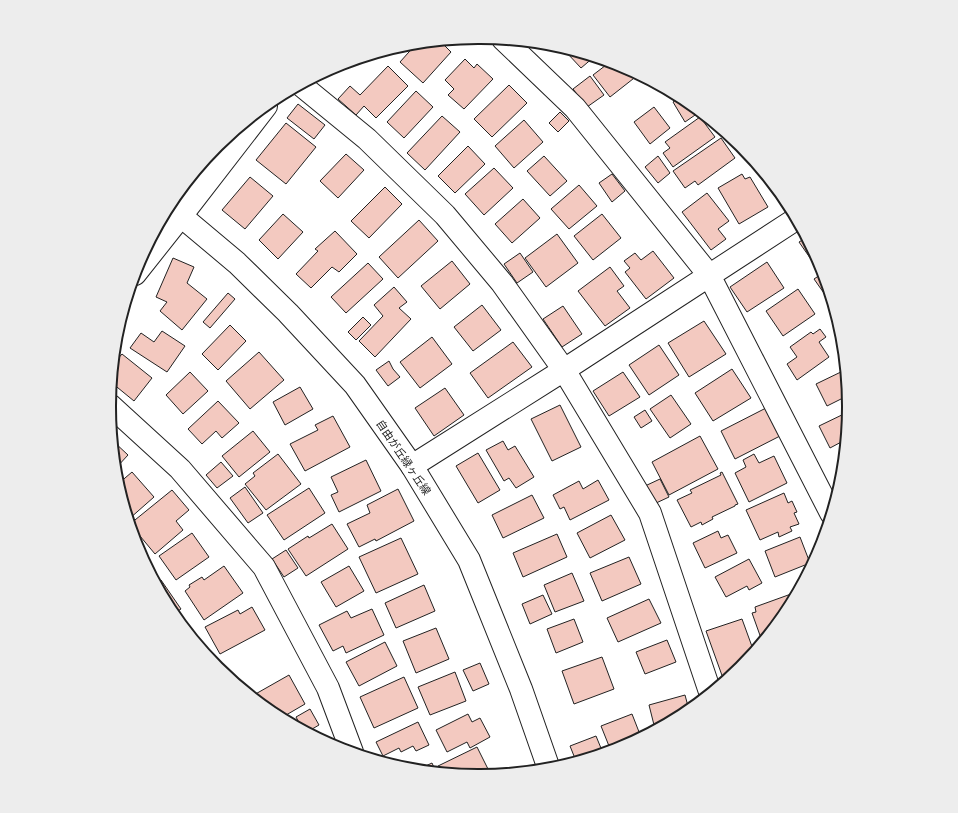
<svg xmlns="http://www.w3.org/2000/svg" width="958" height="813" font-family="Barlow,'Noto Sans JP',sans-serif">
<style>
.building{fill:#f3c9c0;stroke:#222}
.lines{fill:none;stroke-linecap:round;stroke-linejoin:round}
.street-casing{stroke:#222;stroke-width:24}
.secondary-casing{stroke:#222;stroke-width:24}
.street{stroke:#fff;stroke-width:22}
.secondary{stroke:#fff;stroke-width:22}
.labels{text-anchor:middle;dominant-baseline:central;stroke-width:3;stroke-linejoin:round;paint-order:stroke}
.street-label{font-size:11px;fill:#222;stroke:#fff}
.rim{fill:none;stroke:#222;stroke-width:2}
</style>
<rect width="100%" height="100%" fill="#fff"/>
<path class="building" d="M440 41 451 52 423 83 400 62 417 43Z
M570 50 594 57 581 68 567 53Z
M465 59 474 68 477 64 493 79 464 109 448 95 454 89 445 80Z
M610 62 621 65 638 75 610 97 593 75Z
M388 66 408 86 376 118 364 106 356 115 338 99 350 86 360 95Z
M590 76 604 95 587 107 573 89Z
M509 85 527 103 492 137 474 119Z
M661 87 676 95 673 99 660 88Z
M416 91 433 107 404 138 387 122Z
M680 97 684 99 696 109 698 113 685 122 673 102Z
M298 104 325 125 314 139 287 118Z
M654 107 670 128 650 144 634 122Z
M560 112 569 121 558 132 549 123Z
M442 116 460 132 425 170 407 153Z
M700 117 715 137 673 167 663 153 670 148 665 142Z
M524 120 543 142 514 168 495 146Z
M286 123 316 147 286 184 256 160Z
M721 138 735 158 698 185 695 181 685 188 673 171Z
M468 146 485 164 455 193 438 176Z
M346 154 364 170 338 198 320 181Z
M544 156 567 181 550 196 527 171Z
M658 156 670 173 658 183 645 167Z
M494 168 513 188 484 215 465 194Z
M612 174 625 191 612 202 599 183Z
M742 174 745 179 750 177 768 207 739 224 718 188Z
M250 177 273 196 245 229 222 210Z
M579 185 597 206 569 229 551 209Z
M385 187 402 204 369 238 351 221Z
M707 193 729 221 718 229 726 239 711 250 682 212Z
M523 199 540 218 512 243 495 224Z
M283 214 303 232 278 259 259 240Z
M602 214 621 238 593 260 574 236Z
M419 220 438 241 398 278 379 257Z
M335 231 357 254 339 272 332 267 311 288 296 274 318 251 315 249Z
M557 234 578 263 546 287 525 258Z
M806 238 819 262 815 265 799 242Z
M653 251 674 278 646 299 625 272 630 268 624 261 635 253 641 260Z
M520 253 533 272 517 283 504 264Z
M173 258 194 267 187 283 207 299 182 330 160 311 167 302 156 297Z
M452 261 470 284 440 309 421 286Z
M767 262 784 288 747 312 730 287Z
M368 263 383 279 346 313 331 297Z
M610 267 624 286 617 291 630 308 605 326 578 291Z
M823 273 833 306 814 279Z
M394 287 407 302 399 308 411 319 375 357 359 341 383 316 374 305Z
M798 289 815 314 783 336 766 311Z
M228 293 235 299 210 328 203 322Z
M482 305 501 330 473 351 454 327Z
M563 306 582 334 562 347 543 319Z
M363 317 371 325 356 340 348 332Z
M704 321 726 354 689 377 668 343Z
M230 325 246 341 218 370 202 354Z
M820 329 826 337 819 342 829 357 797 380 787 364 797 357 790 347 811 332 813 334Z
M162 331 185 346 167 372 130 348 141 333 154 342Z
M432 337 452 364 420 388 400 362Z
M513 342 532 367 488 398 470 373Z
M659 345 679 375 649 395 629 365Z
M259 352 284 380 250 409 226 381Z
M122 354 152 378 134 401 112 383 114 363Z
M389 361 393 369 400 377 388 386 376 370Z
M732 369 751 398 713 421 695 393Z
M845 370 847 396 827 406 816 384Z
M190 372 208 391 183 414 166 395Z
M623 372 640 397 609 416 593 391Z
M300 387 313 409 285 425 273 402Z
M445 388 464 415 434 436 415 408Z
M671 395 691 424 670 438 650 409Z
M218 401 239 423 222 438 216 431 202 444 188 429Z
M560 405 581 447 552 461 531 419Z
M766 408 780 436 735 459 721 431Z
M645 410 652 421 641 428 634 417Z
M848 412 845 440 830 448 819 426Z
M333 416 350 447 305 471 290 444 318 430 315 425Z
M253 431 270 452 239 477 222 456Z
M700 436 718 469 669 495 652 462Z
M113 441 128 455 116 468Z
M503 441 508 450 515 446 534 477 516 488 509 478 504 481 486 450Z
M478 453 500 490 478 503 456 466Z
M278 454 301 484 266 510 245 484 255 476 253 473Z
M754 454 759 463 774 456 787 483 749 502 735 473 746 467 743 460Z
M366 460 381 491 339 512 331 495 338 492 331 477Z
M221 462 233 476 217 488 206 475Z
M132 472 154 497 129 519 118 484Z
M722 472 738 504 735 505V506L712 517 713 519 702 525 701 522 691 527 677 500 692 493 690 490 721 475 720 473Z
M660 479 669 497 654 504 645 486Z
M598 480 609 500 570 520 564 507 560 509 553 495 579 481 583 489Z
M245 487 263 513 248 523 230 498Z
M309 488 325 513 284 540 267 515Z
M398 489 414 521 376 541 375 539 359 547 347 524 370 513 367 505Z
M172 490 189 510 176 521 183 530 155 554 130 524Z
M784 493 788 503 792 501 797 512 794 513 799 524 790 527 792 531 779 537 778 532 760 540 746 510Z
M532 495 544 518 503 538 492 515Z
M611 515 625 540 590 558 577 533Z
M332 524 348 549 306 576 288 549 308 536 309 538Z
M718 531 721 538 728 535 737 553 705 568 693 543Z
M192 533 209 557 176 580 159 556Z
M557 534 567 557 523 577 513 553Z
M800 537 810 563 775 577 765 551Z
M401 538 418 574 376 593 359 557Z
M286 550 298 568 284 577 272 559Z
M629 557 641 584 602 601 590 573Z
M749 559 762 583 749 590 747 586 726 597 715 577Z
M224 566 243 593 204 620 185 591 190 587 189 585 202 577 204 580Z
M349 566 364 591 336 607 321 582Z
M572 573 584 601 555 612 544 585Z
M161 580 181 609 173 614 157 583Z
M424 585 435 611 396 628 385 603Z
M791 594 794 598 786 612 762 641 752 613 756 612 755 607Z
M543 595 552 614 530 624 522 604Z
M649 599 661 623 618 642 607 618Z
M252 607 265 630 220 654 205 627 238 610 240 614Z
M372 609 384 635 346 653 343 646 333 651 319 625 347 611 351 618Z
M574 619 583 642 556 653 547 629Z
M742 619 754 652 740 668 724 681 706 631Z
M436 628 449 659 416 673 403 641Z
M667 640 676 662 645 674 636 652Z
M385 642 397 666 359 686 346 662Z
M602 657 614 689 574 704 562 671Z
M480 663 489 684 473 691 463 670Z
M455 672 466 701 430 715 418 687Z
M289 675 305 704 281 718 274 714 252 696Z
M404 677 418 708 374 728 360 697Z
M685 695 689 710 684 714 655 729 649 705Z
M310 709 319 725 307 732 303 730 296 717Z
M468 714 472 722 480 718 490 737 470 748 467 742 447 752 436 730Z
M632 714 641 737 620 748 611 751 601 726Z
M418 722 429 745 416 751 413 746 401 752 399 748 383 756 376 742Z
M596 736 603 753 576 761 570 746Z
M477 747 491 775 479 776 441 772 438 766Z
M432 763 436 772 417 770Z"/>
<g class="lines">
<g class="street-casing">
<path id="street" d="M503 39 575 108 709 275 831 513
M301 85 367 139 445 215 502 283 564 370 650 513 710 692
M135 274 181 216 266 106
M110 405 180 469 264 567 328 688 352 752
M412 466 564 370 796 219"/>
</g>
<g class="secondary-casing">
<path id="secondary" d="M169 207 181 216 237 263 288 313 355 385 412 466 469 560 521 689 549 769"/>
</g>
<use href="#street" class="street"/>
<use href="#secondary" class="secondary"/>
</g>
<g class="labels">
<g class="street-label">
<text transform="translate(404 457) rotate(56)">自由が丘緑ヶ丘線</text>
</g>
</g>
<path d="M0 0H958V813H0ZM478 44H480A362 362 0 0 1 842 406V407A362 362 0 0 1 480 769H478A362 362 0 0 1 116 407V406A362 362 0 0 1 478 44Z" fill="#ededed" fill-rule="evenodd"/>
<path class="rim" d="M478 44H480A362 362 0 0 1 842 406V407A362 362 0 0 1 480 769H478A362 362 0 0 1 116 407V406A362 362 0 0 1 478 44Z"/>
</svg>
